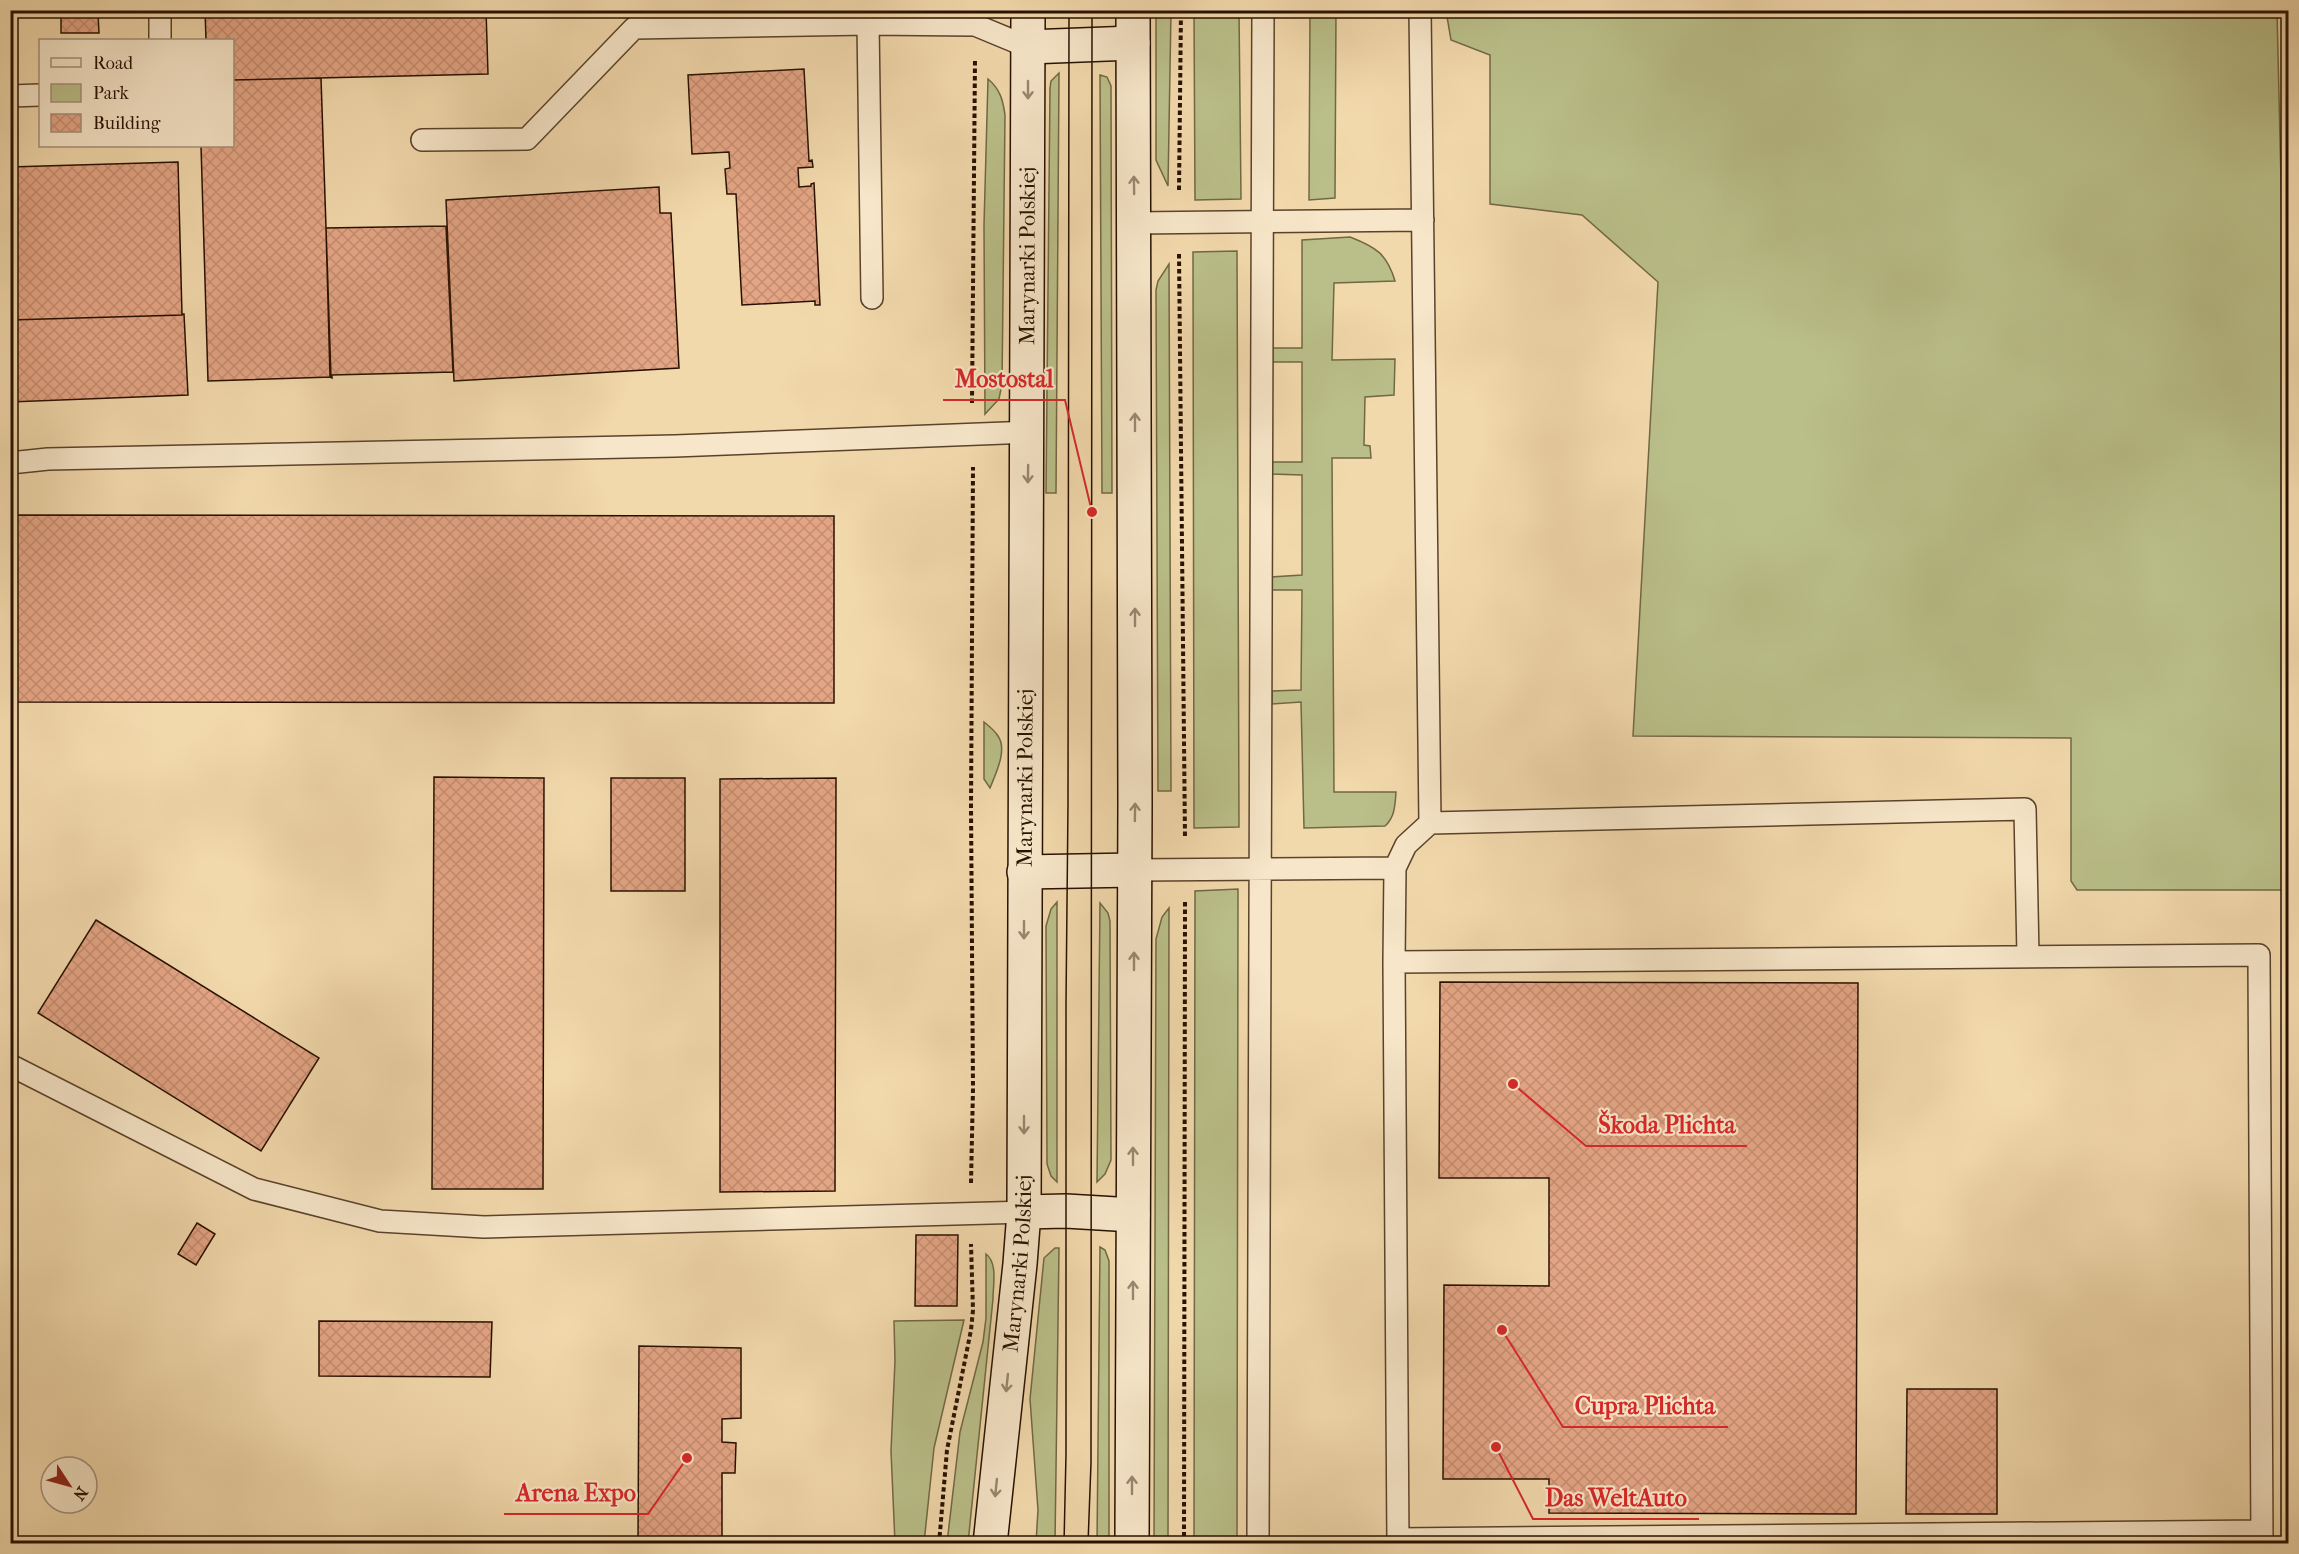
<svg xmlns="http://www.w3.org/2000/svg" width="2299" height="1554" font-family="'IM FELL French Canon',serif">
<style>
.green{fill:#babf89;stroke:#716844;stroke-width:1.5}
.building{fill:url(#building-cross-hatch);stroke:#281000;stroke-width:1.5}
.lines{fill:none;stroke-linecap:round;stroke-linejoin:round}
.service-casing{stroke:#5a422b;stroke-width:24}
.secondary-casing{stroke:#281000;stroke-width:36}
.path{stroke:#281000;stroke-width:4;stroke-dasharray:4.5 3;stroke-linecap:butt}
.service{stroke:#f7e6c9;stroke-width:21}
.secondary{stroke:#f7e6c9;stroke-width:33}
.tram{stroke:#281000;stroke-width:1.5}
.oneway{stroke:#9a866f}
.labels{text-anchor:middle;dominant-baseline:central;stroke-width:4.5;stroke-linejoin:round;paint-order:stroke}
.street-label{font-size:22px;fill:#281000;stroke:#f7e6c9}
.leader{fill:none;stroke:#d62828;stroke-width:2}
.callout-dot{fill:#d62828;stroke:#f7e6c9;stroke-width:2}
.callout-label{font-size:24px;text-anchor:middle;font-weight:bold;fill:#d62828;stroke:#f7e6c9;stroke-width:4.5;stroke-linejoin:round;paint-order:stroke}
</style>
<defs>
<pattern id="building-cross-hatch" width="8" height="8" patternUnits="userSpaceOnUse" patternTransform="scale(1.5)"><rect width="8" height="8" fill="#e4a585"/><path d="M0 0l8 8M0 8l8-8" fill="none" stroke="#c48d71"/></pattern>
</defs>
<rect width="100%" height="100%" fill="#f2d9ac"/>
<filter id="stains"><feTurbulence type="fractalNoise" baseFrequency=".00333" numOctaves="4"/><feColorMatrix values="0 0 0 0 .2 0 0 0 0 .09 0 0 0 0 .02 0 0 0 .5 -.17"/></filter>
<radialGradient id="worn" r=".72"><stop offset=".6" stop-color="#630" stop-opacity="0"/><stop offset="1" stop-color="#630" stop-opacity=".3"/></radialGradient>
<path class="green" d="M1156 11H1171L1168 186 1156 160Z
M1194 11H1239L1241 199 1195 200Z
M1310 11H1336L1335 198 1309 200Z
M1446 11H2277L2284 309H2288V890H2077L2071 881V738L1633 736 1658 282 1582 215 1490 204V55L1451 40Z
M1059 73 1056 493H1046L1050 88 1051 81Z
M1100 75 1107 77 1111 86 1112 493H1102Z
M988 79C1000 89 1003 100 1005 115L1002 384 999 399 985 414 984 225Z
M1350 237C1376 247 1387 254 1395 281L1334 283 1332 360 1395 359 1394 395 1365 397 1364 445 1370 446 1371 458H1332L1334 792H1396C1395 805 1395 817 1385 826L1304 828 1301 702 1272 704V691L1301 690 1302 590H1272L1271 577 1302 575V475L1271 474V462H1302V362H1271L1270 348H1302V240Z
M1237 251 1239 827 1194 828 1193 252Z
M1169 264 1171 791H1158L1156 290 1158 281Z
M984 722C989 726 995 731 998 736 1008 750 995 775 990 788L984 779Z
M1238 889 1237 1543H1194L1195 891Z
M1057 902V1182L1051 1176 1047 1164 1046 926 1051 909Z
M1100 903 1108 913 1110 921 1111 1160 1105 1174 1097 1182Z
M1169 908 1168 1543 1154 1544 1156 939 1162 917Z
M1100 1247 1105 1250 1109 1261V1544L1097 1543Z
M1055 1248H1059L1055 1543H1036L1038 1510 1030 1399 1044 1258Z
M986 1254C998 1263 993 1285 993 1299L968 1543H947L960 1432 983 1342 986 1318Z
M964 1320 934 1448 924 1543H895L891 1451 895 1361 894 1321Z"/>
<path class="building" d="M63 10H98V13L63 12Z
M205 10H486L488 74 232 80V40H206Z
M61 13H98L99 33H61Z
M804 69 809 161 812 160 813 167 798 168 799 187 811 186V184L814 183 820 305H815V301L742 305 736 194H727L725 169 730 168 729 152 692 154 688 75Z
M321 78 331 377 208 381 201 146H232V80Z
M178 162 182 315 10 320V167Z
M659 187 660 213H671L679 368 454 381 446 200Z
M446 226 453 372 332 375V378L330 377 326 228Z
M182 314H184L188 395 10 402V320L182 315Z
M11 515 834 516V703L11 702Z
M434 777 544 778 543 1189H432Z
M611 778H685V891H611Z
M836 778 835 1191 720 1192V779Z
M96 920 319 1058 261 1151 38 1013Z
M1440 982 1858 983 1856 1514 1549 1513V1479H1443L1444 1285 1549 1286V1178H1439Z
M197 1223 215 1234 196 1265 178 1254Z
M916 1235H958L957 1306H915Z
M319 1321 492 1322 490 1377 319 1376Z
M639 1346 741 1348V1418L722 1419V1442L736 1443 735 1473H722V1544H638Z
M1907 1389H1997V1514H1906Z"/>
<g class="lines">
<g class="service-casing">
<path id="service" d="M1420 10 1430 823
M868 24 872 298
M160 40V10
M10 96 40 95
M422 140 527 139 634 28 868 24 975 25 1028 47
M1135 223 1423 220
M10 463 48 459 675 446 1028 432
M1134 870 1395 868
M1394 962 2259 955 2262 1544
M10 1065 254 1189 380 1221 484 1227 1024 1212
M1398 1539 2262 1531
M1258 1544 1263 10
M1398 1544 1394 962 1395 868 1406 845 1430 823 2025 809 2028 956"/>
</g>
<g class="secondary-casing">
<g id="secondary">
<path d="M1028 47 1133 43"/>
<path d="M1024 872 1134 870"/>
<path d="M1024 1212 1066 1211 1133 1215"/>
<path id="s1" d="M990 1544 1020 1264 1024 1212C1024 811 1028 411 1028 10"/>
<path d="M1132 1544 1135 803 1133 10"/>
</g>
</g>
<path class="path" d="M1179 190 1181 10
M1179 254 1185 838
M972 403 975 59
M971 1183 973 1089 971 807 973 467
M939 1544 947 1450 971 1330 973 1310 971 1244
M1184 1544 1185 902"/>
<use href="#service" class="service"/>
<use href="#secondary" class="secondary"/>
<path class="tram" d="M1064 1544 1066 1454V1003L1068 804 1069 10
M1088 1544 1091 1463 1092 10"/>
</g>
<defs><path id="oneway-shaft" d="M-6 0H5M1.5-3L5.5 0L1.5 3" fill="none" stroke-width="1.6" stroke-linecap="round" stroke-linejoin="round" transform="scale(1.5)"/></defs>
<g class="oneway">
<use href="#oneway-shaft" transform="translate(1028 90) rotate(90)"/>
<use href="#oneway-shaft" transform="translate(1134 185) rotate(-91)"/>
<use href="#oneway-shaft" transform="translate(1135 422) rotate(-90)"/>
<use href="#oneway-shaft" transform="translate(1028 474) rotate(91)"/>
<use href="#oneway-shaft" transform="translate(1135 617) rotate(-90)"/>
<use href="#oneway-shaft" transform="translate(1135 812) rotate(-89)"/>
<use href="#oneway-shaft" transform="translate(1024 930) rotate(90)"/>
<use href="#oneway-shaft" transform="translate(1134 961) rotate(-90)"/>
<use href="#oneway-shaft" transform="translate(1024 1125) rotate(90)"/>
<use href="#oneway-shaft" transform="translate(1133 1156) rotate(-90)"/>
<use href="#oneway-shaft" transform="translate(1133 1290) rotate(-90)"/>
<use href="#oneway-shaft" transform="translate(1007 1383) rotate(96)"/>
<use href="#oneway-shaft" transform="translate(1132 1485) rotate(-90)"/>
<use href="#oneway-shaft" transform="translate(996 1488) rotate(96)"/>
</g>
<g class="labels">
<g class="street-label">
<text stroke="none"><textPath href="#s1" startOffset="1290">Marynarki Polskiej</textPath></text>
<text stroke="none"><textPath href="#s1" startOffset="768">Marynarki Polskiej</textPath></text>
<text stroke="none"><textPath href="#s1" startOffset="282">Marynarki Polskiej</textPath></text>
</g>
</g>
<path class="leader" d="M1092 512L1065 400H943M1513 1084L1586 1146H1747M1502 1330L1563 1427H1728M687 1458L648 1514H504M1496 1447L1533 1519H1699"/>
<g class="callout-dot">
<circle cx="1092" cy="512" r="6"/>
<circle cx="1513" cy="1084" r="6"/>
<circle cx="1502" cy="1330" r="6"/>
<circle cx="687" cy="1458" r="6"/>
<circle cx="1496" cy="1447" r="6"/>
</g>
<g class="callout-label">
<text x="1004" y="387">Mostostal</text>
<text x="1667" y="1133">Škoda Plichta</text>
<text x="1645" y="1414">Cupra Plichta</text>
<text x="576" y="1501">Arena Expo</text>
<text x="1616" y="1506">Das WeltAuto</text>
</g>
<rect width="2299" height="1554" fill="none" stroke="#f2d9ac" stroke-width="36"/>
<rect x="12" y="12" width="2275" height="1530" fill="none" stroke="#281000" stroke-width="3"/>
<rect x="18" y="18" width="2263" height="1518" fill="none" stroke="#281000" stroke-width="1.5"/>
<rect x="39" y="39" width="195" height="108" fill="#f7e6c9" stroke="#a49079" stroke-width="1.5"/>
<rect x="51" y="58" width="30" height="9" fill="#f7e6c9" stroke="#a49079" stroke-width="1.5"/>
<text x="93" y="69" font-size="18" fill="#281000">Road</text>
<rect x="51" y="84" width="30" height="18" fill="#babf89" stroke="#a49079" stroke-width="1.5"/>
<text x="93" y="99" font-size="18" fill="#281000">Park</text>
<rect x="51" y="114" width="30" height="18" fill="url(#building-cross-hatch)" stroke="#a49079" stroke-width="1.5"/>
<text x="93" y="129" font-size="18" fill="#281000">Building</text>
<g transform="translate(69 1485) rotate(126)"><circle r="28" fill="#f7e6c9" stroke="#a49079" stroke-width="1.5"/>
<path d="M0-4.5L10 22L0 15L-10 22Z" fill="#8f2418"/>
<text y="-9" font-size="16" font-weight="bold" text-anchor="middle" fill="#281000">N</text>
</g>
<rect width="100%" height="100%" filter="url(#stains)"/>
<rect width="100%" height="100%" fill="url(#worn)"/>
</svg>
